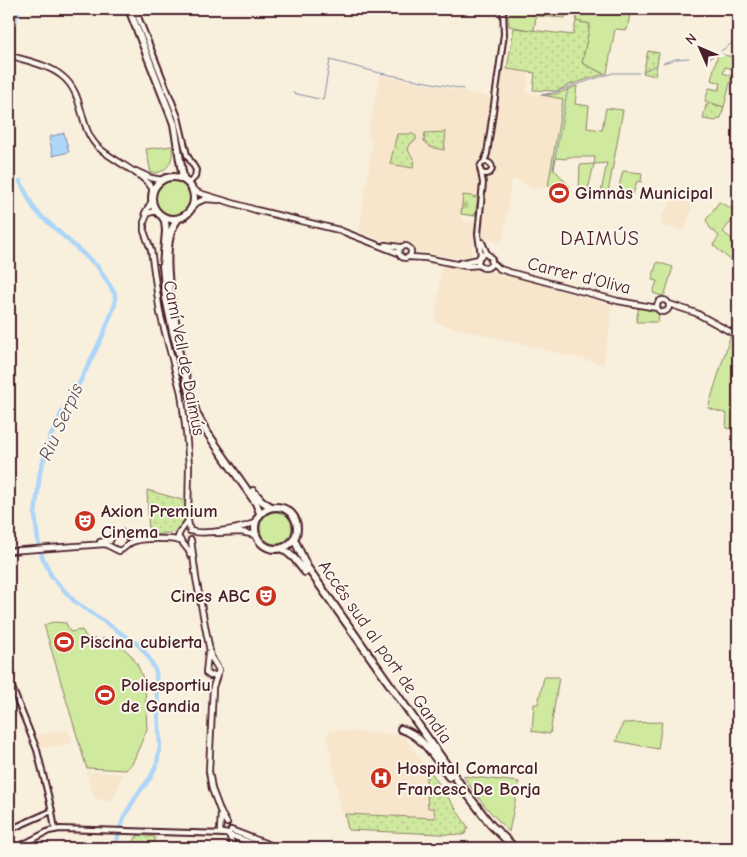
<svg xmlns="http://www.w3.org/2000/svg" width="747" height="857" font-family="'Comic Neue',sans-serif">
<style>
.built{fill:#f7e6cc}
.green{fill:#cfe99f;stroke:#8c8465}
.cemetery{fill:url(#cemetery-stones);stroke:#8c8465}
.park{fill:url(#park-dots);stroke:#8c8465}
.water{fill:#aed6f8;stroke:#868da6}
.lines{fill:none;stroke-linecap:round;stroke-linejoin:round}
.stream{stroke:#868da6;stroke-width:1}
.river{stroke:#aed6f8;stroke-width:4.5}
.tertiary-casing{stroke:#4a1f2b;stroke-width:8}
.secondary-casing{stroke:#4a1f2b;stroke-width:8}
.trunk-casing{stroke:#4a1f2b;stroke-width:10}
.tertiary{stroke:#fbf7ec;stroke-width:4}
.secondary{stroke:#fbf7ec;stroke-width:4.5}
.trunk{stroke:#fbf7ec;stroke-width:6}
.labels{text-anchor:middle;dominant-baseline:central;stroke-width:4;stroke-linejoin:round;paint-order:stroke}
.poi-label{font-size:18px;font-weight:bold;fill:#4a1f2b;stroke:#fbf7ec;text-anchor:start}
.street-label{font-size:18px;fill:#4a1f2b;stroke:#fbf7ec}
.water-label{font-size:19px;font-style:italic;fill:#634d5e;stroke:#fbf7ec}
.quarter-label{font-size:20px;letter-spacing:1px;fill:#4a1f2b;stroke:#fbf7ec}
</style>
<defs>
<pattern id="cemetery-stones" width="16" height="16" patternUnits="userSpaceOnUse" patternTransform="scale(1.25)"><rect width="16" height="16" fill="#cfe99f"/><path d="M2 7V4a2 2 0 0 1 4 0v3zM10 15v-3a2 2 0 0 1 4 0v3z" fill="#b3c789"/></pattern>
<pattern id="park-dots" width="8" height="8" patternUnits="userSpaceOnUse" patternTransform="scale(1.25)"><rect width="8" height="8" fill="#cfe99f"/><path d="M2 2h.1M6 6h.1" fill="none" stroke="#b3c789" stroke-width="1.8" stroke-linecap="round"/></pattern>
</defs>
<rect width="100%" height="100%" fill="#f9efdd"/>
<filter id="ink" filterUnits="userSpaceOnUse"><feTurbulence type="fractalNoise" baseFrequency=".02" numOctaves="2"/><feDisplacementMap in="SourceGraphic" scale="10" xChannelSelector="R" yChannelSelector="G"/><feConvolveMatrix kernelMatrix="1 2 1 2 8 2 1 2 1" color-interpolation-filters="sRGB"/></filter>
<g filter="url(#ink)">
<path class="built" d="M502 69 529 73 526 93 563 98 548 186 542 188H533L513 179 511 182 503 242 484 240 480 231V219L485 180 493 174 495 169 489 155Z
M380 75 492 97 485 142 479 173 478 197 463 196 462 220 475 222V232L471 260 415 251 410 245 402 242 391 243 359 232 372 145 368 133Z
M674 198 693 203 684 231 660 225 663 215Z
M442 264 494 271 611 305 610 327 603 364 435 323Z
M68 729 73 743 40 748 35 735Z
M336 730 400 735 404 736 425 767 428 807 434 808 435 818 342 814 327 735 330 731Z
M86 771 122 774 112 803 94 798Z"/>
<path class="green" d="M518 9H566L565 18 536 16 534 31 509 26 507 10 517 11Z
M578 9H631L627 30 615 29 607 73 604 74 582 63 590 24 576 21Z
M718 54 734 57 737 61 734 69 725 67 723 73 732 76 724 107 705 101 709 88 719 90 721 83 711 80Z
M577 86 575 104 589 106 587 128 602 130 606 108 623 110 608 193 601 192 607 163 594 164 588 190 579 189 580 165 594 164 595 157H567L566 159 556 158 554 169 570 187 548 186 563 99 542 95 556 94Z
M172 146C174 161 167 174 151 173L146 149Z
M623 171 642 173 641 182 637 181 633 194H617Z
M156 198a18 18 0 1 1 36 0a18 18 0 1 1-36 0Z
M719 202 738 212V222L733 219 723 232 738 244V261L735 264 713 245 719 236 710 228 706 220Z
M657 262 673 267 665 294 662 296 653 293 657 281 652 280Z
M639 306 655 309 659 314 658 322H636Z
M730 337 738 341V430L726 428 727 414 708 408Z
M260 528a16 16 0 1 1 32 0a16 16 0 1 1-32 0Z
M53 622 66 623 70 632 82 630 87 638 90 637 92 640 95 638 98 642 104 638 107 643 116 646 119 644 131 655 137 664 145 683 147 729 133 762 126 770 87 768 86 766 44 625Z
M544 677H559L550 734 532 731 534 704H538Z
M662 722 658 749 616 741 623 723Z
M463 776 519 782 509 832 484 805Z"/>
<path class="cemetery" d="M463 195 478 197 475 216 461 214Z"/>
<path class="park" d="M576 21 590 24 582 63 604 74 569 85 557 91 533 90 535 73 507 69 514 28 573 35Z
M648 51 659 53 655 76 643 73Z
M709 103 724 107 721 118 715 121 703 119 706 105H708Z
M446 132 444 150 430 147 424 141 425 133Z
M397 134H413L416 136V140L410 144 408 150 414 160 413 168 390 164Z
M147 490 186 501C186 533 178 533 149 535Z
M427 766 468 827 465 834 462 835 348 830 345 814 435 818 434 808H428L425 767Z
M139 835 155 837 154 848H131L136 837Z"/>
<path class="water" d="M64 133 69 152 53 156 49 137Z"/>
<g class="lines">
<path class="stream" d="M721 51 738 39
M710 58 713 56
M663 63 676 59 689 58
M644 71 656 65
M293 93 323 100 330 60 380 73 463 89
M541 95 556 92 569 87 613 73H639
M553 169 568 88
M732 675 738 654"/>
<path class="river" d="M9 36 19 9
M20 181 33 207 40 215 98 267 115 294V304L103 335 77 388 62 412 50 438 40 472 35 515 38 541 42 556 52 577 74 601 140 646 149 658 156 672 160 746 157 763 151 777 137 795 124 817 114 848"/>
<g class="tertiary-casing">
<path id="tertiary" d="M135 9 178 117 187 155 196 170 195 177 189 183
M484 162 487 154 504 34 503 9
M480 168a6 6 0 1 1 12 0a6 6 0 1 1-12 0Z
M482 242 488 256
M481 256 478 234 483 183 481 172
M9 680 37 750 52 811 55 830
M9 830 52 811
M229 835 234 848
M16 848 49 831 60 829 225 834"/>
</g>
<g class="secondary-casing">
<path id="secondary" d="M9 55C26 61 47 64 62 76 85 94 78 126 97 146 109 159 149 176 153 191
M136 171 151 178 162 180
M193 189 199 193 256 210 339 230 398 253
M194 204 205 199 219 200
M156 211 148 213 144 222V231L151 250 160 313 181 393 186 432 189 465 188 521 190 531
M145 213 152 201
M385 245 400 247
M399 252a6 6 0 1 1 12 0a6 6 0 1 1-12 0Z
M478 261a7 7 0 1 1 14 0a7 7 0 1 1-14 0Z
M409 257 426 258 466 266 480 265
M491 262 500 269 509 272 618 301 657 308
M460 263 479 259
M657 306a6 6 0 1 1 12 0a6 6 0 1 1-12 0Z
M669 304 696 313 738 336
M188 521 180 532 178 537 189 551 190 555
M191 531C203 535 246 529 256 521
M217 533 241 532 256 535
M127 537 136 539
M191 540 196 578 211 657 219 670 213 687 209 771 212 789 221 813 227 823
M110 541 113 535C119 531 124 532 128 538
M100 542 110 540
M9 551 105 544 119 551C125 549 127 544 132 542 141 538 171 538 180 541
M208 654 206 673 210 676 216 675
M221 813 220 831 224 834 229 833
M231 830 278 848
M227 834 265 848"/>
</g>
<g class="trunk-casing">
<path id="trunk" d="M129 9 174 124 183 178
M152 198a21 21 0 1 1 42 0a21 21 0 1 1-42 0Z
M162 216 165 221 166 231 163 266 166 298 173 332 192 400 197 415 206 431 256 503 260 513
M179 218C156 242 173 316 181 345
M253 491 262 501 271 507
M255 528a21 21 0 1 1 42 0a21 21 0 1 1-42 0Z
M294 539 307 567 465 791 491 825 515 848
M282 548 294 558 305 572
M401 729C423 735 436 760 449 777"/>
</g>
<use href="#tertiary" class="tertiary"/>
<use href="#secondary" class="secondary"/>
<use href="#trunk" class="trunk"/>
</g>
</g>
<defs>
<g id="stadium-disc" transform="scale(1.125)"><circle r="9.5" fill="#c8321e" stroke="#fbf7ec"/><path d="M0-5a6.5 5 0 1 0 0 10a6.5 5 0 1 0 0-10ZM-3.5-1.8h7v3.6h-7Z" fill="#fff"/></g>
<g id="theatre-disc" transform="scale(1.125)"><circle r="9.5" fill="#c8321e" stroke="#fbf7ec"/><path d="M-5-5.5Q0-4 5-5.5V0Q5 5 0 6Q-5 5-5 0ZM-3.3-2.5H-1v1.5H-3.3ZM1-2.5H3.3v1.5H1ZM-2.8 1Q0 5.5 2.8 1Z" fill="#fff"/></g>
<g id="hospital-disc" transform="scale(1.125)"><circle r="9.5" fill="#c8321e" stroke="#fbf7ec"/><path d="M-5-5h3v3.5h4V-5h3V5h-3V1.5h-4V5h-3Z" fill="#fff"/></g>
</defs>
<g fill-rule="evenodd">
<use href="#stadium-disc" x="559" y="193"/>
<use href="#theatre-disc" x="85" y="521"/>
<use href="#theatre-disc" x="266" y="596"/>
<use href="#stadium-disc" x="64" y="642"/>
<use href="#stadium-disc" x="105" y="695"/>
<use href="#hospital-disc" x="381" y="778"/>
</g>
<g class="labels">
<g class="poi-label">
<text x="575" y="193">Gimnàs Municipal</text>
<text x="101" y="511">Axion Premium<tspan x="101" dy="21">Cinema</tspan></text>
<text x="250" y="596" text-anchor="end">Cines ABC</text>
<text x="80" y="642">Piscina cubierta</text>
<text x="121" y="685">Poliesportiu<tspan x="121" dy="21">de Gandia</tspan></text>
<text x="397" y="768">Hospital Comarcal<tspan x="397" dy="21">Francesc De Borja</tspan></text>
</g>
<g class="street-label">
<text transform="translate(579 276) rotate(14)">Carrer d'Oliva</text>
<text transform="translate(184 358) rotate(79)">Camí Vell de Daimús</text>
<text transform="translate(385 652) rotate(55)">Accés sud al port de Gandia</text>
</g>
<g class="water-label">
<text transform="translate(61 422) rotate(-66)">Riu Serpis</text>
</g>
<g class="quarter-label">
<text x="600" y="238">DAIMÚS</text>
</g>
</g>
<rect width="747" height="857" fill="none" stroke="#fbf7ec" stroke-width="30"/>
<rect x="15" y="15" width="717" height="827" fill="none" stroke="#4a1f2b" stroke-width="2" filter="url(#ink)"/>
<g transform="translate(700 48) rotate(315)" stroke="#fbf7ec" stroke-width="4" paint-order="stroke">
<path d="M0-4L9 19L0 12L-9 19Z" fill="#4a1f2b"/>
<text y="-8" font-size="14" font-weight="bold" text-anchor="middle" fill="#4a1f2b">N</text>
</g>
</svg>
